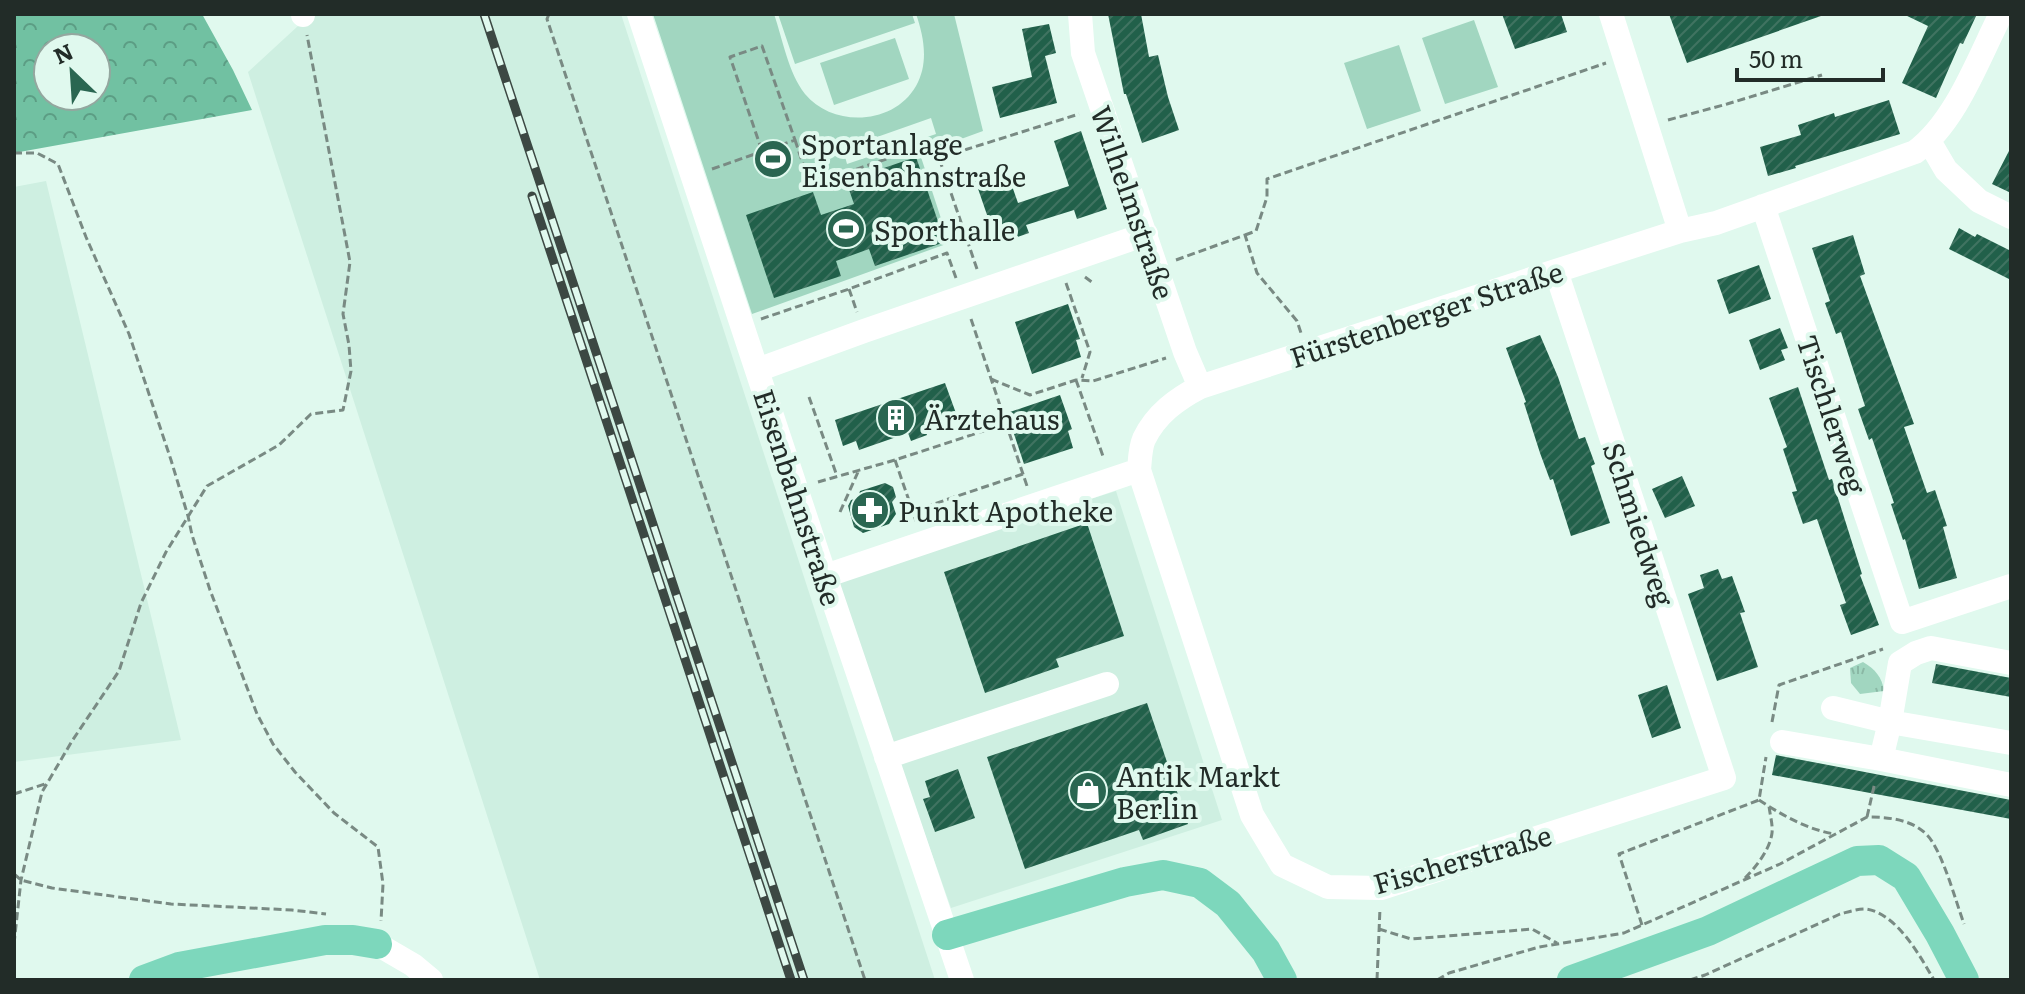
<svg xmlns="http://www.w3.org/2000/svg" width="2025" height="994" font-family="Literata,serif">
<style>
.built{fill:#ceefe1}
.forest{fill:url(#forest-crowns);fill-rule:evenodd}
.park{fill:url(#park-tufts)}
.pitch{fill:#a1d6c0;fill-rule:evenodd}
.building{fill:url(#building-hatch)}
.lines{fill:none;stroke-linecap:round;stroke-linejoin:round}
.path{stroke:#798a83;stroke-width:3;stroke-dasharray:8 4;stroke-linecap:butt}
.minor{stroke:#fff;stroke-width:24}
.major{stroke:#7dd7bc;stroke-width:30}
.rail-casing{stroke:#3c4843;stroke-width:9}
.rail{stroke:#e0f9ee;stroke-width:6;stroke-dasharray:18;stroke-linecap:butt}
.labels{text-anchor:middle;dominant-baseline:central;stroke-width:8;stroke-linejoin:round;paint-order:stroke}
.poi-label{font-size:28px;fill:#222c28;stroke:#e0f9ee;text-anchor:start}
.street-label{font-size:28px;fill:#222c28;stroke:#e0f9ee}
</style>
<defs>
<pattern id="forest-crowns" width="20" height="18" patternUnits="userSpaceOnUse" patternTransform="scale(2)"><rect width="20" height="18" fill="#71c1a2"/><path d="M2 6a3 3 0 1 1 6 0M12 15a3 3 0 1 1 6 0" fill="none" stroke="#5c9d84"/></pattern>
<pattern id="park-tufts" width="24" height="20" patternUnits="userSpaceOnUse" patternTransform="scale(2)"><rect width="24" height="20" fill="#a1d6c0"/><path d="M3 7l-1-3M5 7V3M7 7l1-3M15 17l-1-3M17 17v-4M19 17l1-3" fill="none" stroke="#8ab8a5"/></pattern>
<pattern id="building-hatch" width="6" height="6" patternUnits="userSpaceOnUse" patternTransform="scale(2)"><rect width="6" height="6" fill="#21604a"/><path d="M-1 1l2-2M0 6l6-6M5 7l2-2" fill="none" stroke="#407361"/></pattern>
</defs>
<rect width="100%" height="100%" fill="#e0f9ee"/>
<path class="built" d="M311 14H621L935 980H540L248 72Z
M46 181 181 740 14 762V187Z
M1116 491 1222 820 951 908 835 580Z"/>
<path class="forest" d="M14 14H202L233 70 252 110 14 153ZM48 48H96V96H48Z"/>
<path class="park" d="M1863 662C1875 669 1882 677 1884 691L1860 694 1851 683 1850 668Z"/>
<path class="pitch" d="M653 14H774C783 40 788 72 805 94 833 128 894 125 916 86 929 63 924 37 916 14H954L983 131 920 154 949 243 752 314ZM931 118 936 134 847 164 843 149Z
M778 14H912L915 23 795 64Z
M1474 20 1498 87 1445 104 1422 38Z
M895 38 909 79 834 105 820 63Z
M1399 45 1421 111 1367 129 1344 63Z"/>
<path class="building" d="M1108 14H1141L1149 57 1158 55 1168 97 1179 130 1142 143 1126 94H1124Z
M1502 14H1561L1567 32 1515 49Z
M1669 14H1821V16L1687 63Z
M1903 14H1977L1963 44 1960 43 1936 98 1902 83 1928 26Z
M1049 24 1056 53 1045 56 1057 103 1000 118 992 87 1032 77 1022 29Z
M1889 100 1900 134 1795 166 1796 168 1768 176 1760 147 1801 135 1798 125 1834 113 1835 117Z
M1081 131 1107 209 1077 219 1074 210 1026 225 1029 233 997 244 974 177 1005 166 1018 203 1069 186 1054 141Z
M2011 147V193L1992 184Z
M916 157 945 242 875 266 869 249 836 261 841 276 774 298 746 215 813 192 821 215 854 204 846 181Z
M1959 228 1975 237 1977 234 2011 251V280L1949 249Z
M1853 235 1865 274 1860 276 1914 424 1904 427 1927 493 1935 490 1947 526 1943 527 1957 578 1919 589 1905 539 1903 540 1891 504 1894 503 1872 438 1869 440 1858 409 1865 406 1841 332 1836 334 1825 303 1830 301 1812 248Z
M1759 265 1771 299 1729 314 1717 280Z
M1068 304 1080 339 1076 340 1081 357 1032 374 1015 322Z
M1780 328 1788 348 1781 350 1785 360 1760 370 1749 340Z
M1540 335 1558 377 1579 439 1585 437 1595 464 1591 466 1610 523 1571 536 1553 479 1550 480 1540 453 1524 403 1526 402 1506 348Z
M945 383 957 416 924 427 927 435 911 441 908 433 859 450 856 441 843 446 835 420Z
M1798 387 1829 480 1832 479 1862 574 1860 575 1879 625 1851 635 1840 605 1846 603 1817 519 1803 524 1792 492 1797 491 1783 449 1787 447 1769 398Z
M1060 395 1072 429 1068 431 1073 448 1024 464 1007 413Z
M1682 476 1695 506 1665 518 1652 489Z
M885 483 893 487 896 497 892 502 896 514 889 524 863 533 854 527 848 506 851 500 858 498 860 491Z
M1087 523 1124 636 1056 659 1059 667 985 693 944 572Z
M1718 569 1722 579 1732 576 1745 612 1740 613 1758 667 1717 681 1688 594 1704 588 1700 575Z
M1936 664 2011 678V697L1932 683Z
M1667 685 1681 728 1652 738 1638 695Z
M1147 703 1188 824 1143 840 1139 830 1025 869 987 757Z
M1776 755 2011 800V819L1772 775Z
M958 769 975 818 935 832 923 799 930 797 925 781Z"/>
<g class="lines">
<path class="path" d="M549 14 547 19 865 980
M1668 120 1727 104 1822 75
M795 140 810 185 910 151
M14 153H37L58 164 86 237 129 334 171 460 188 516 192 535 210 590 257 714 273 744 295 772 334 813 378 847 383 884 381 921
M712 169 795 140 762 46 730 57 762 151
M1245 235 1256 231 1267 197V179L1606 63
M1176 260 1245 235 1257 273 1297 321 1301 333
M977 269 939 158 1079 114
M1085 277 1093 283
M1066 283 1090 352 1082 378
M849 289 857 312
M761 319 849 289 947 253 956 278
M971 319 1027 486
M991 379 1030 395 1076 380 1093 381 1166 358
M1076 380 1104 459
M809 397 837 476
M895 460 916 521
M818 482 895 460 1005 424
M913 511 1023 474
M840 512 858 472
M1772 722 1779 685 1883 649
M14 794 48 783
M1759 800C1782 815 1808 830 1835 834
M1867 817 1875 782
M14 874 21 880 52 888 171 904 292 910 326 914
M1745 878C1757 866 1770 849 1772 833 1773 825 1770 815 1769 806
M1642 925 1619 854 1759 800 1766 757
M1379 929 1411 939 1532 929 1557 943
M14 944 21 880 42 792 72 741 119 671 141 603 166 552 207 486 279 445 311 414 343 410 351 371 349 345 343 314 350 262 307 35
M1377 980 1380 908
M1437 980 1449 973 1539 947 1624 933 1780 864 1867 817C1887 817 1912 819 1927 835 1942 850 1956 902 1964 924
M1690 980 1705 975 1840 914C1848 912 1857 909 1865 909 1896 912 1920 956 1934 980"/>
<path class="minor" d="M303 14V15
M639 14 825 576 962 980
M1080 14 1083 53 1185 352 1200 387
M1611 14 1680 231
M1929 141 1946 170 1979 201 2011 217
M1763 206 1902 622 2011 586
M757 370 864 331 1146 234
M1139 470 1252 815 1282 865 1328 887 1381 888 1724 778 1556 271
M825 576 1139 470C1140 460 1140 448 1144 439 1156 414 1177 399 1200 387L1556 271 1680 231 1716 223 1915 152C1956 122 1978 59 2001 14
M1833 708 1890 722 2011 743
M1782 742 1881 759 2011 785
M886 757 1107 684
M1881 759 1890 722 1900 663 1916 653 1931 648 2011 663
M377 944 413 965 431 980"/>
<path class="major" d="M947 935 1125 882 1163 875 1200 883 1228 904 1266 951 1282 980
M144 980 179 967 325 940H353L377 944
M1572 980 1708 931 1857 861 1879 860 1906 877 1940 934 1964 980"/>
<g class="rail-casing">
<path id="rail" d="M484 14 804 980
M532 196 791 980"/>
</g>
<use href="#rail" class="rail"/>
</g>
<defs>
<g id="stadium-disc" transform="scale(2)"><circle r="9.5" fill="#2a6651" stroke="#e0f9ee"/><path d="M0-5a6.5 5 0 1 0 0 10a6.5 5 0 1 0 0-10ZM-3.5-1.8h7v3.6h-7Z" fill="#fff"/></g>
<g id="building-disc" transform="scale(2)"><circle r="9.5" fill="#2a6651" stroke="#e0f9ee"/><path d="M-4-6H4V6H1V3H-1V6H-4ZM-2.5-4.3h1.7v1.8h-1.7ZM.8-4.3h1.7v1.8H.8ZM-2.5-1h1.7V.8h-1.7ZM.8-1h1.7V.8H.8Z" fill="#fff"/></g>
<g id="pharmacy-disc" transform="scale(2)"><circle r="9.5" fill="#2a6651" stroke="#e0f9ee"/><path d="M-2-6h4v4h4v4h-4v4h-4v-4h-4v-4h4Z" fill="#fff"/></g>
<g id="shop-disc" transform="scale(2)"><circle r="9.5" fill="#2a6651" stroke="#e0f9ee"/><path d="M-5-2.5h2.3a2.7 3.5 0 0 1 5.4 0H5L5.5 6h-11ZM-1.5-2.5h3a1.5 2.3 0 0 0-3 0Z" fill="#fff"/></g>
</defs>
<g fill-rule="evenodd">
<use href="#stadium-disc" x="773" y="159"/>
<use href="#stadium-disc" x="846" y="229"/>
<use href="#building-disc" x="896" y="418"/>
<use href="#pharmacy-disc" x="870" y="510"/>
<use href="#shop-disc" x="1088" y="791"/>
</g>
<g class="labels">
<g class="poi-label">
<text x="801" y="143">Sportanlage<tspan x="801" dy="32">Eisenbahnstraße</tspan></text>
<text x="874" y="229">Sporthalle</text>
<text x="924" y="418">Ärztehaus</text>
<text x="898" y="510">Punkt Apotheke</text>
<text x="1116" y="775">Antik Markt<tspan x="1116" dy="32">Berlin</tspan></text>
</g>
<g class="street-label">
<text transform="translate(1134 202) rotate(71)">Wilhelmstraße</text>
<text transform="translate(1426 313) rotate(-18)">Fürstenberger Straße</text>
<text transform="translate(1833 414) rotate(72)">Tischlerweg</text>
<text transform="translate(799 497) rotate(72)">Eisenbahnstraße</text>
<text transform="translate(1640 524) rotate(72)">Schmiedweg</text>
<text transform="translate(1462 858) rotate(-16)">Fischerstraße</text>
</g>
</g>
<rect width="2025" height="994" fill="none" stroke="#222c28" stroke-width="32"/>
<g transform="translate(72 72) rotate(335)"><circle r="38" fill="#e0f9ee" stroke="#94a79f" stroke-width="2"/>
<path d="M0-6L14 30L0 20L-14 30Z" fill="#2a6651"/>
<text y="-12" font-size="22" font-weight="bold" text-anchor="middle" fill="#222c28">N</text>
</g>
<path d="M1737 68v12h146v-12" fill="none" stroke="#222c28" stroke-width="4"/>
<text x="1749" y="68" font-size="24" fill="#222c28" stroke="#e0f9ee" stroke-width="6" paint-order="stroke">50 m</text>
</svg>
